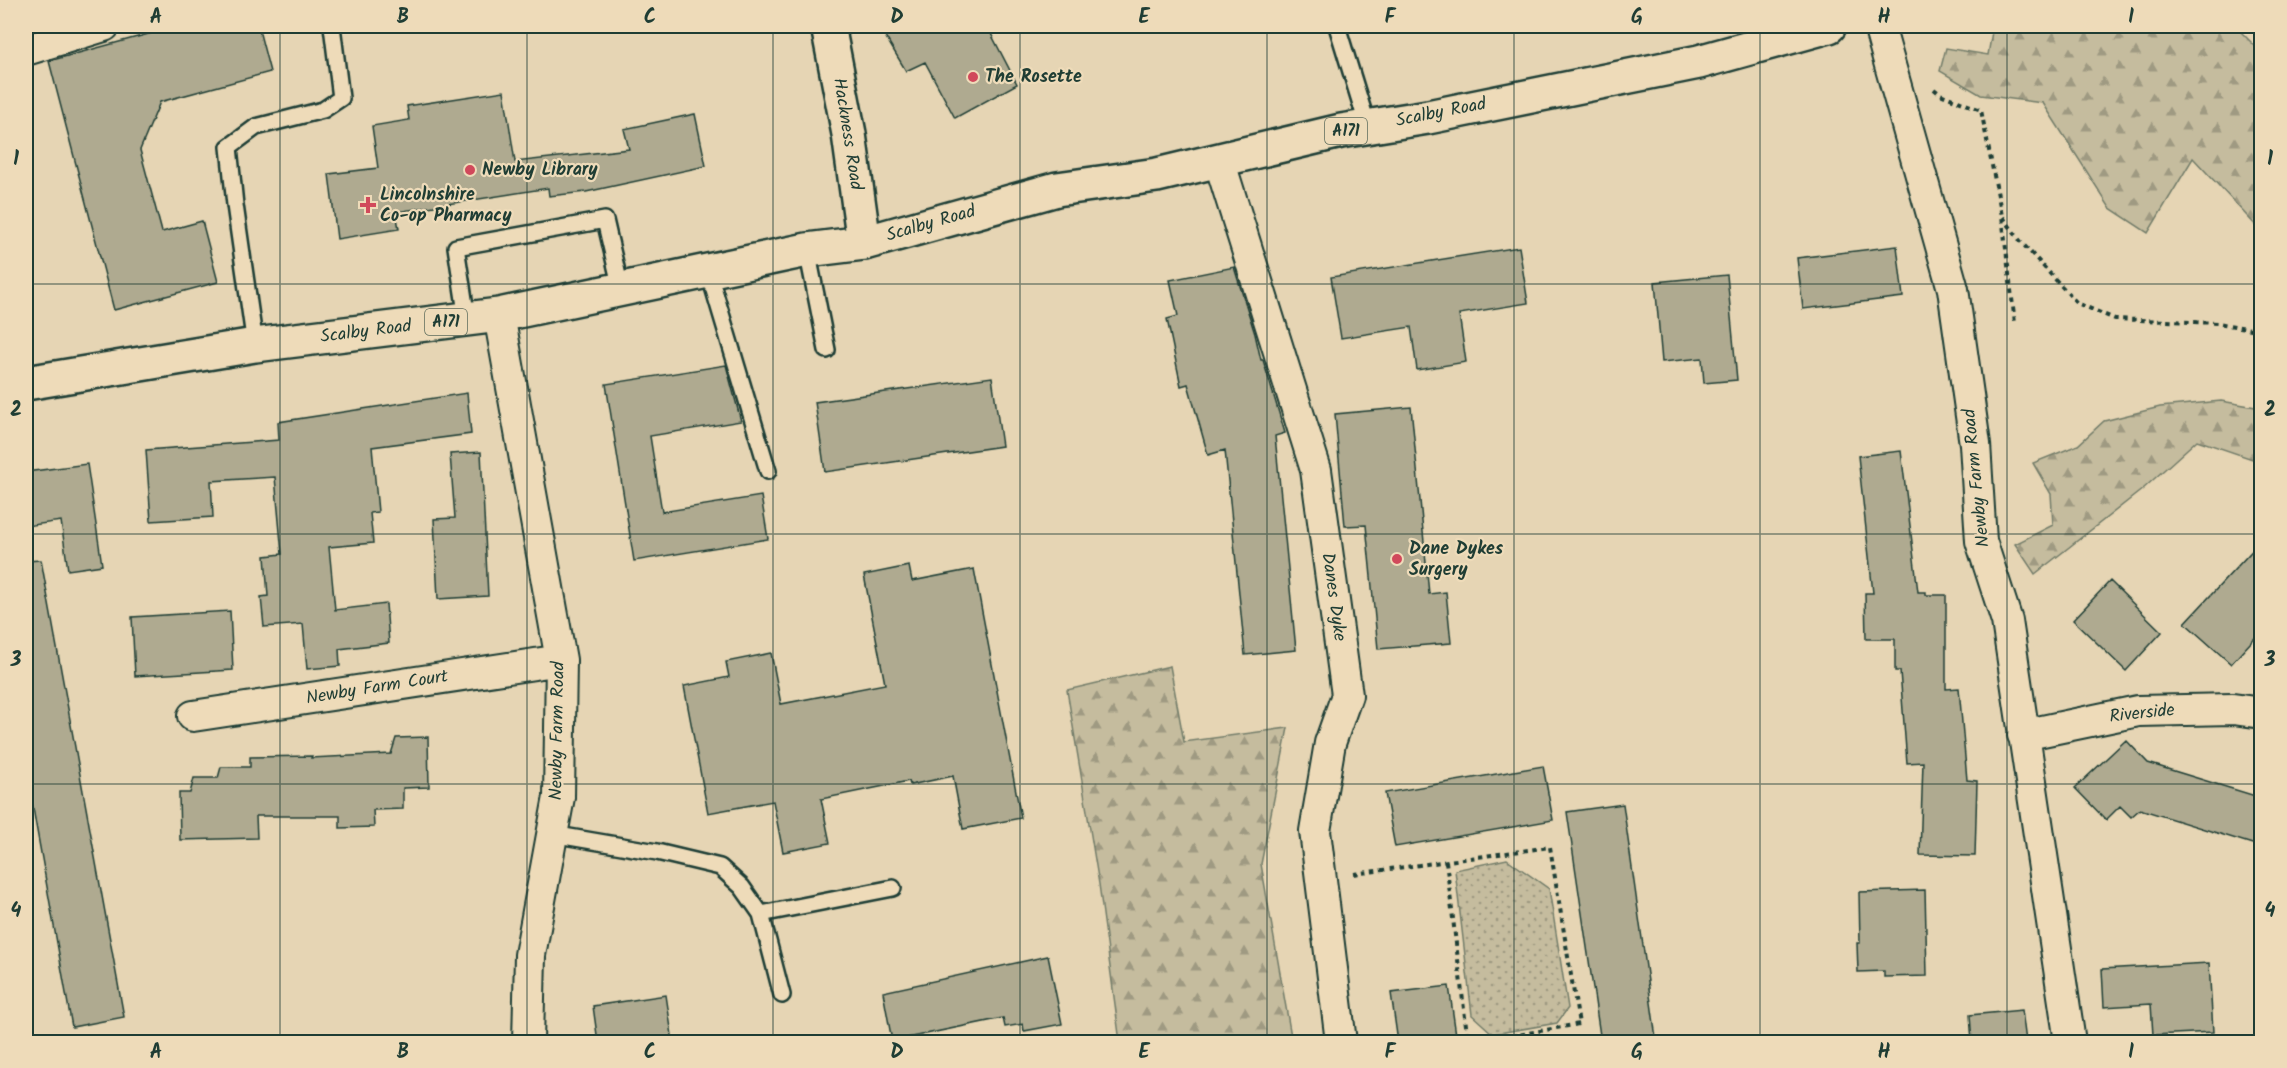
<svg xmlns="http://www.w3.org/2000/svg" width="2287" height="1068" font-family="Kalam,sans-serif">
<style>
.grass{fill:url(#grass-dots);stroke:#727c69;stroke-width:1.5}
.forest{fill:url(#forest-firs);stroke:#727c69;stroke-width:1.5}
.building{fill:#afaa90;stroke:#1f3d34;stroke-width:1.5}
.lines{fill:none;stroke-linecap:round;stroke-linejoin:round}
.service-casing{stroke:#1f3d34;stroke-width:20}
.minor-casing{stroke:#1f3d34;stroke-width:34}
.tertiary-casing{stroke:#1f3d34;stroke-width:38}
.trunk-casing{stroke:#1f3d34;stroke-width:38}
.path{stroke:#1f3d34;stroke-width:4;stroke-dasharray:4.5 4.5;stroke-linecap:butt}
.service{stroke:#eedbb9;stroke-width:15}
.minor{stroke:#eedbb9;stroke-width:30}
.tertiary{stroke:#eedbb9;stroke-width:33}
.trunk{stroke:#eedbb9;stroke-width:33}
.grid{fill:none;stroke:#1f3d34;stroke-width:1.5;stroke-opacity:0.55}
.poi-dot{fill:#d1495b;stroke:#eedbb9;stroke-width:2}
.labels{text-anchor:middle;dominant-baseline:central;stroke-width:4.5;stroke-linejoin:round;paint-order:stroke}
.shield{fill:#eedbb9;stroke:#5d6c5c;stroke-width:1.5}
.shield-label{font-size:16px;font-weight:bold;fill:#1f3d34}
.poi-label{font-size:18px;font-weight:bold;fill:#1f3d34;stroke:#eedbb9;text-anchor:start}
.street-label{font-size:18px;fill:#1f3d34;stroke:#eedbb9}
.neatline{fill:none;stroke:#1f3d34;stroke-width:2}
.grid-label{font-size:20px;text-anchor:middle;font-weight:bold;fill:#1f3d34}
</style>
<defs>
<pattern id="grass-dots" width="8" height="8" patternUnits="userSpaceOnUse" patternTransform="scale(1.5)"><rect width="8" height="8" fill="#c5bc9e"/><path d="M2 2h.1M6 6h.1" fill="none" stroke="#9f9a82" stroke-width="1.8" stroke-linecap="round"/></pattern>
<pattern id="forest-firs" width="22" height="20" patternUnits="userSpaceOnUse" patternTransform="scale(1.5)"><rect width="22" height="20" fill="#c5bc9e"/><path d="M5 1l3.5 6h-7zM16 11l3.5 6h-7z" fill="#9f9a82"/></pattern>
</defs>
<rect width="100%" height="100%" fill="#e6d5b4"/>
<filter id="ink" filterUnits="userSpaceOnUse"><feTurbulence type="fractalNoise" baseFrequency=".0167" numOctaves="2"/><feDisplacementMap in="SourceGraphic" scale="12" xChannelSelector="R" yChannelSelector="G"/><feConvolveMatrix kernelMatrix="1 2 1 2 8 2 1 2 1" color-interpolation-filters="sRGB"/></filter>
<g filter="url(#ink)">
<path class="grass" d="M1507 859 1549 889 1568 1008 1557 1023 1493 1034 1472 1015 1455 870Z"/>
<path class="forest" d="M1993 26H2235L2261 52V231L2193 158 2148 233 2110 208 2043 103 1981 95 1940 71 1946 48 1988 55Z
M2221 401 2261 408V462L2197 440 2143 489 2035 574 2015 544 2053 525 2051 494 2033 463 2078 445 2104 421 2160 407Z
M1170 666 1184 742 1288 728 1261 864 1292 1042H1120L1099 884 1067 690Z"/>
<path class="building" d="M178 26H258L270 72 160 102 140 150 162 232 202 221 218 282 114 310 49 61Z
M879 26H987L1017 84 955 118 925 62 906 71Z
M504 91 515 162 629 149 624 129 695 114 706 166 586 192 549 196 548 188 396 212 399 229 337 239 329 174 378 168 372 126 409 120 407 106Z
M1897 246 1903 297 1803 309 1797 258Z
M1519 247 1528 303 1459 314 1466 362 1417 370 1411 327 1341 338 1331 277Z
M1234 267 1255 334 1261 360H1263L1285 433 1275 436 1296 650 1245 655 1225 450 1208 455 1188 384 1181 386 1167 319 1178 316 1170 280Z
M1727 275 1737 380 1704 383 1702 358 1662 362 1655 282Z
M726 365 741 421 650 436 662 512 761 496 768 539 634 561 606 384Z
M992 377 1002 446 825 472 815 402Z
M467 393 471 434 372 447 378 512 370 513 373 543 329 547 335 610 386 604 389 643 339 649 340 666 307 669 303 624 264 627 261 597 268 596 265 556 282 554 275 477 211 481 213 517 151 521 146 450 279 440 278 422Z
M1411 407 1429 594 1446 592 1451 643 1378 649 1366 525 1345 526 1335 414Z
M1901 451 1918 592H1926V595H1946V689L1959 688 1967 780 1977 781 1975 856 1920 855 1923 762 1907 763 1900 671H1895V639H1866L1865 593H1873L1858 456Z
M481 452 488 596 438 599 434 519 455 518 450 454Z
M87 464 102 565 68 570 61 521 26 526V472Z
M2262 540V630L2231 664 2185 623Z
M41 560 124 1017 72 1027 26 769V561Z
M909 566 912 581 974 569 1021 818 963 829 953 776 910 785 909 781 821 799 830 843 783 852 773 801 708 813 684 686 729 677 726 662 771 653 781 704 885 684 864 575Z
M2110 581 2162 632 2126 671 2073 620Z
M230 611 233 670 135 676 132 617Z
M428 737 429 787 403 788V809L373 810 374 827 340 828V816H256L257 838 180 840 179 793H190L194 778H218L221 767H250V757L312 756 311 758 391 754 396 738Z
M2126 740 2148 763 2262 798V847L2140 809 2131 817 2120 806 2106 820 2075 788Z
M1543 766 1553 820 1395 847 1385 793Z
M1623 804 1656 1038 1628 1042H1601L1567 812Z
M1925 890 1927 976 1884 977V971L1858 972 1857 943H1860L1859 892Z
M1048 956 1062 1024 1024 1031 1023 1024 1005 1027 1003 1018 892 1041 883 992Z
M2209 963 2213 1032 2153 1035 2151 1004 2104 1007 2102 969Z
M1449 986 1457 1042H1398L1391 993Z
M666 995 673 1042H598L593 1006Z
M2022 1010 2026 1042H1972L1970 1015Z"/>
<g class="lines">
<g class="service-casing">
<path id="service" d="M1337 26 1368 127
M807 250 827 350
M708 270 768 471
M467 319 456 247 605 220 621 289
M255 345 235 205 229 147 256 127 323 110 341 98 332 26
M552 834 657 852 720 867 742 887 761 914 893 888
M761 914 782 995"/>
</g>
<g class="minor-casing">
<path id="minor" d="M1879 26 1953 289 1975 444 1981 541 2007 621 2070 1042
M26 50 104 26
M1219 160 1316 470 1347 695 1330 743 1315 831 1341 1042
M499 315 561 660 559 797 530 955 528 1042
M193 716 561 660
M2023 735 2138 711 2233 709 2262 713"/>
</g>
<g class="tertiary-casing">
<path id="tertiary" d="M828 26 849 134 864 243"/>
</g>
<g class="trunk-casing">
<path id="trunk" d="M26 383 255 345 499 315 807 250 864 243 1057 189 1157 175 1341 131 1428 117 1699 62 1829 26"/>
</g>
<path class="path" d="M1934 89 1940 94 1981 110 2002 216 2015 323
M2003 217 2021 242 2077 303 2115 319 2218 323 2262 331
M1446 861 1468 1042
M1354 874 1550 847 1579 1024 1478 1042"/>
<use href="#service" class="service"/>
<use href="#minor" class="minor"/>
<use href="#tertiary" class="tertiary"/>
<use href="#trunk" class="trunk"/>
</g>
</g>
<path class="grid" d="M280 26V1042M527 26V1042M773 26V1042M1020 26V1042M1267 26V1042M1514 26V1042M1760 26V1042M2007 26V1042M26 284H2262M26 534H2262M26 784H2262"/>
<g class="poi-dot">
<circle cx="973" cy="77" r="6"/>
<circle cx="470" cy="170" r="6"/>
<path d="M365 196h6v6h6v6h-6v6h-6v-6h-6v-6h6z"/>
<circle cx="1397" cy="559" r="6"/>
</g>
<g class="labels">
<g class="shield">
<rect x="1325" y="118" width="42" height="26" rx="4.5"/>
<rect x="425" y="309" width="42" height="26" rx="4.5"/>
</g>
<g class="shield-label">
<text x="1346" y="131">A171</text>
<text x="446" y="322">A171</text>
</g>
<g class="poi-label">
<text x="985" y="77">The Rosette</text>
<text x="482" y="170">Newby Library</text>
<text x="380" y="195">Lincolnshire<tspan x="380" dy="21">Co-op Pharmacy</tspan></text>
<text x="1409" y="549">Dane Dykes<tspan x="1409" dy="21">Surgery</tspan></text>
</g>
<g class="street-label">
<text transform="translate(1441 113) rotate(-11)">Scalby Road</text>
<text transform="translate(847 134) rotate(81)">Hackness Road</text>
<text transform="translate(931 224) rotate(-16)">Scalby Road</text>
<text transform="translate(366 332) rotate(-7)">Scalby Road</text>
<text transform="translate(1977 478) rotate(-96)">Newby Farm Road</text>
<text transform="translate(1333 597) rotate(82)">Danes Dyke</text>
<text transform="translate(377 688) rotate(-9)">Newby Farm Court</text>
<text transform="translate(2142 714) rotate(-6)">Riverside</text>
<text transform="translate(558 731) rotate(-89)">Newby Farm Road</text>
</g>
</g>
<rect width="2287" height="1068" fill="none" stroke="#eedbb9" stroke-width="66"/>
<rect x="33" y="33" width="2221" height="1002" class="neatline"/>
<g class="grid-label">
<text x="156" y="23">A</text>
<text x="403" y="23">B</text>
<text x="650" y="23">C</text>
<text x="897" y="23">D</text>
<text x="1144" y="23">E</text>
<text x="1390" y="23">F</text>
<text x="1637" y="23">G</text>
<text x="1884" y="23">H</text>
<text x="2131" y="23">I</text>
<text x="16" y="165">1</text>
<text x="2270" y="165">1</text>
<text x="16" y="416">2</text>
<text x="2270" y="416">2</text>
<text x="16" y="666">3</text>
<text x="2270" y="666">3</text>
<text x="16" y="917">4</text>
<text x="2270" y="917">4</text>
<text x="156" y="1058">A</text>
<text x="403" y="1058">B</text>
<text x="650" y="1058">C</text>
<text x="897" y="1058">D</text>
<text x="1144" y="1058">E</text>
<text x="1390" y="1058">F</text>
<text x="1637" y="1058">G</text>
<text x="1884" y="1058">H</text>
<text x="2131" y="1058">I</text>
</g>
</svg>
